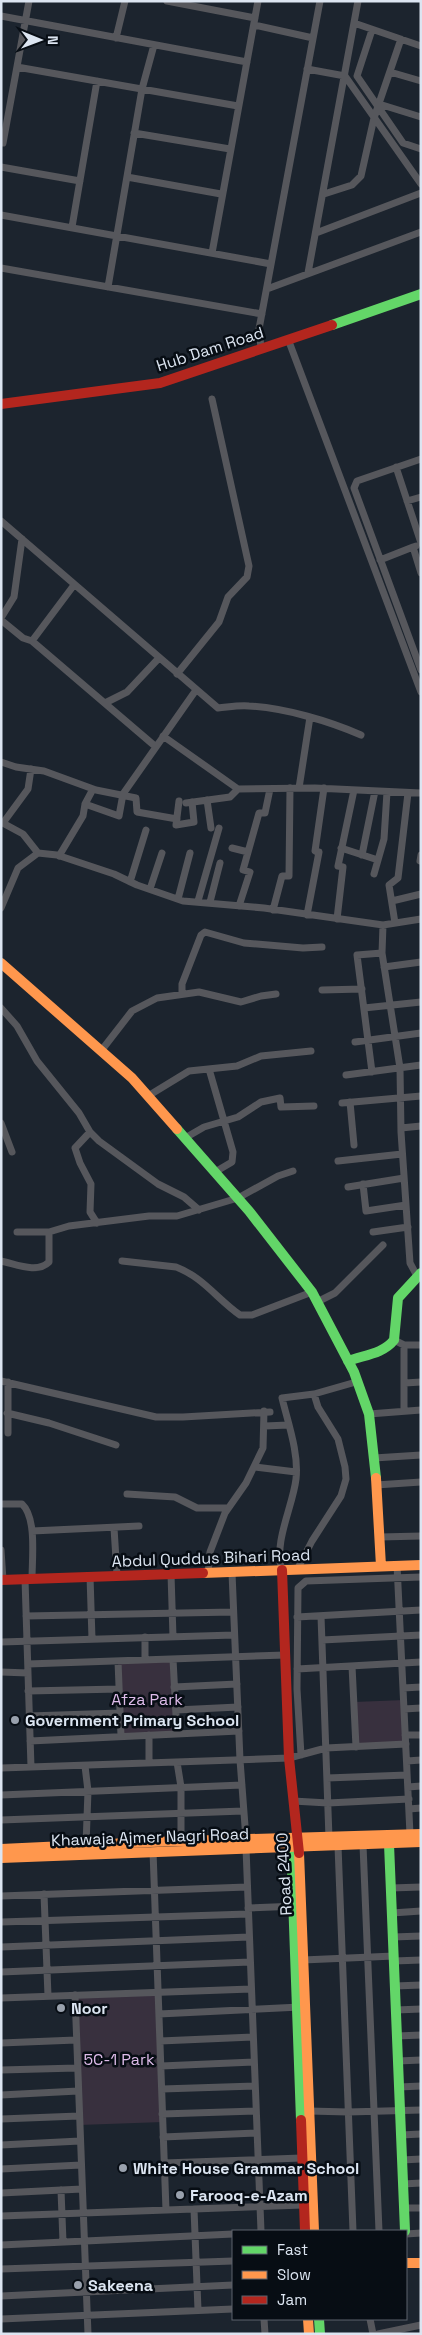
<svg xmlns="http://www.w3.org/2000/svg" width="422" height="2335" font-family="'Space Grotesk',sans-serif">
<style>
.green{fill:#38303e}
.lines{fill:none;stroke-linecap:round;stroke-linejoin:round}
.street{stroke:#56575c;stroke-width:7}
.fast{stroke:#63d668;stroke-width:10}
.slow{stroke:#ff974d;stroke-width:10}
.jam{stroke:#b3261e;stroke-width:10}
.poi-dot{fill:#99a1ad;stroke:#070d14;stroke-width:2}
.labels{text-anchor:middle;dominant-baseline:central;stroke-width:5;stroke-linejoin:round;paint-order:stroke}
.street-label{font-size:16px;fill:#dce5f1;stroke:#070d14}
.park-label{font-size:16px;fill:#debbe9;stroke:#070d14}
.poi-label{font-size:16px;font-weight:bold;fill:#dce5f1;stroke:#070d14;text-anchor:start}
</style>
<rect width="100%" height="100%" fill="#1c242e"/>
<path class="green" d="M173 1659 177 1734 121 1736 118 1661Z
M404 1700 406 1744 356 1747 354 1702Z
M158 1993 163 2122 79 2125 75 1995Z"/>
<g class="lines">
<path class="street" d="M167 1 255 18
M1 16 247 62
M354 23 421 46
M254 25 313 38
M372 30 357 76 403 143 421 149
M116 38 125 1
M17 67 238 106
M307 69 345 76 421 184
M390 72 421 81
M379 104 421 117
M134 133 230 149
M3 143 29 1
M1 167 80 181
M127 177 221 194
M324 194 352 185 361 176 374 118 401 39
M1 215 271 264
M72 227 97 81
M316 233 421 193
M212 253 258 1
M1 268 262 314
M308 273 358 1
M108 287 142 89 154 45
M267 289 421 232
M288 339 421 692
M261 348 259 329 320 1
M421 459 357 481 354 488 421 670
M396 467 421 543
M407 501 421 497
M1 521 218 708C229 707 239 705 249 706 285 708 329 721 361 735
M416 546 413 547 421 573
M380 560 413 547
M1 618 14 597 22 539
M1 620 23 638 32 641 74 585
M32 641 156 747
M177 674 219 622 228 597 247 577 249 566 212 399
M105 703 127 692 159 658
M163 736 238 789 315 788 421 793
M1 762 16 767 44 771 96 790 136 798 137 812 177 819
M299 788 310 717
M207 800 211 828
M179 801 176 825 194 822 192 802
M186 803 230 797 238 789
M85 804 119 816 123 794 196 690
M1 822 23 834 38 853 57 855 114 874 137 885 183 901 264 908 383 925 421 919
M3 823 28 789 31 769
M232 848 248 852
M341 848 378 860
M362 855 375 791
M59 856 83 816 85 804 93 789
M420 861 421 855
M374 874 384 839 387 792
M130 882 146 830
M150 889 162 853
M178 899 190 853
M198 901 219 828
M392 901 421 894
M210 902 220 863
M239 906 250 872 243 870 259 813H265L270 789
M1 908 18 868 38 853
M273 910 282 876H289L290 788
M307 915 319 852 315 851 324 788
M337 919 343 867 338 866 354 790
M395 923 389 885 398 878 408 793
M383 925 382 953 400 1068 401 1132 410 1263 417 1276
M384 967 421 962
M322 990 362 989
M182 993V984L201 935 205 932 244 943 303 948 322 947
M1 1008 17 1026 37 1061 79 1113 90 1132 99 1141 158 1184 184 1197 199 1210
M364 1008 421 1002
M355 1042 421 1033
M101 1051 132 1011 157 998 199 992 241 1002 261 996 276 994
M209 1069 233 1152 232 1162 215 1172
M372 1072 357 955 382 953
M346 1075 421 1065
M148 1096 189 1071 237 1066 261 1056 311 1051
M350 1102 354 1145
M342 1103 421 1096
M1 1123 12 1152
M401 1128 421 1126
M90 1132 75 1148 80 1163 91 1184 90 1212 97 1223
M185 1138 204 1127 238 1117 261 1102 280 1098 281 1107 314 1106
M338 1161 402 1154
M363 1184 366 1211 406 1205
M348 1187 404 1178
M17 1232H49L69 1226 149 1216H177L238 1198 278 1176 293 1171
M373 1232 408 1227
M1 1261C16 1264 37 1274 49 1262V1232
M122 1261 176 1267C203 1277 218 1300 240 1315H252L312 1292
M317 1302 335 1293 383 1245
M394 1340 404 1345H421
M1 1381 156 1417H183L270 1412
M8 1382V1433
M405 1383 421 1382
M404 1411V1345
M7 1413 49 1423 116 1445
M369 1414 421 1410
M265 1426 288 1425
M374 1458 421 1455
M255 1467 296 1472
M376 1485 421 1482
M127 1494 175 1497 197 1508H228
M1 1504H22C37 1518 32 1559 32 1579
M114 1528 117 1575
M32 1531 139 1526
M380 1537 421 1536
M1 1550 3 1580
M397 1565 410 1834
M282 1570C273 1543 293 1506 296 1479 299 1453 288 1423 282 1398L314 1394 356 1382
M297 1570 312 1541 341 1496 346 1479 345 1467 338 1439 318 1407 314 1394
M208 1573 210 1552 225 1513 246 1483 263 1448 264 1411
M232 1573 240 1760 246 1839
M171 1574 173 1637
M90 1576 92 1639
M25 1579 31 1767
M26 1616 233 1612
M321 1616 329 1838
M297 1617 421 1610
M145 1637V1660
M322 1640 421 1635
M1 1642 234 1635
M173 1659 177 1734
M118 1661 121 1736
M28 1664 285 1655
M352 1666 356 1747
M297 1669 421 1662
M1 1672 28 1673
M174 1687 237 1684
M403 1688 421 1687
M28 1691 119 1689
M404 1709 421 1708
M176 1710 238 1707
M29 1716 120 1713
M149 1735V1763
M405 1735H421
M30 1741 239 1731
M301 1755 297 1689 298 1588 306 1581 421 1577
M407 1761 421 1760
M177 1762 181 1787V1842
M85 1766 88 1791 86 1845
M1 1768 289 1758 326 1748 406 1744
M327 1778 407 1775
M408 1787 421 1786
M1 1795 242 1785
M293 1801 328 1803 409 1799
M409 1809 421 1808
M1 1820 243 1811
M363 1845 379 2231
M338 1846 353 2231
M246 1848 261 2231
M153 1851 166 2210
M391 1888 421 1887
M44 1894 48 1996
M1 1896 247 1887
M248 1908 298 1906
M392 1913 421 1911
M1 1922 248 1914
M393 1937 421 1936
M1 1947 249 1937
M303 1960 394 1956
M394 1961 421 1960
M1 1972 250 1962
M395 1986 421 1985
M75 1995 88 2334
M1 1998 251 1989
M396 2010 421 2009
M159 2014 300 2007
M397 2036 421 2035
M160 2041 253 2037
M1 2043 76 2040
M398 2061 421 2060
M161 2066 254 2062
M1 2070 77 2068
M399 2087 421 2086
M162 2089 255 2086
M1 2095 78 2091
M309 2111 348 2112 421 2110
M162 2114 256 2111
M1 2119 79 2116
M401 2135 421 2134
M163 2137 257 2133
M1 2145 80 2141
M402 2160 421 2159
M164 2163 301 2158
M1 2169 81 2165
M403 2184 421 2183
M61 2190 63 2242
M1 2193 82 2189
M404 2208H421
M194 2209 198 2310
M1 2216 303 2205
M406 2234 421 2233
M1 2245 233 2234
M1 2269 233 2261
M1 2296 233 2285
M1 2319 233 2309
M264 2319 265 2334
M370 2319 373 2334
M378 2334 421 2325"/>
<path class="fast" d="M332 325 421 294
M177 1129 249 1211 312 1292 354 1372 369 1414 376 1478
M348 1361C364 1355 383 1354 394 1340L398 1298 421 1273
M291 1842 301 2120
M389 1844 405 2231
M319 2319 320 2334"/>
<path class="slow" d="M1 963 132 1078 177 1129
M376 1478 381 1566
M203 1573 421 1565
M1 1849 150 1842 421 1834
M299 1853 314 2231
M1 1858 421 1842
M406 2263H421
M308 2319 309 2334"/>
<path class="jam" d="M1 404 160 383 332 325
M282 1570 289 1758 299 1853
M1 1580 203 1573
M301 2120 305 2231"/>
</g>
<g class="poi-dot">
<circle cx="15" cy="1720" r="5"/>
<circle cx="61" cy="2008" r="5"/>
<circle cx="123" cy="2168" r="5"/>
<circle cx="180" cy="2195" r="5"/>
<circle cx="78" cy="2285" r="5"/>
</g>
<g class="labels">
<g class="street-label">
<text transform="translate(210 349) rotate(-18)">Hub Dam Road</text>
<text transform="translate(211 1558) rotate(-2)">Abdul Quddus Bihari Road</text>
<text transform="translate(150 1837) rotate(-2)">Khawaja Ajmer Nagri Road</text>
<text transform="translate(284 1874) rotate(-93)">Road 2400</text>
</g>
<g class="park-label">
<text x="147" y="1699">Afza Park</text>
<text x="119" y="2059">5C-1 Park</text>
</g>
<g class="poi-label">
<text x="25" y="1720">Government Primary School</text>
<text x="71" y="2008">Noor</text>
<text x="133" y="2168">White House Grammar School</text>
<text x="190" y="2195">Farooq-e-Azam</text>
<text x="88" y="2285">Sakeena</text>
</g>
</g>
<rect width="422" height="2335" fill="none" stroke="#dce5f1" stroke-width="5"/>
<rect x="232" y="2230" width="175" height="90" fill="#070d14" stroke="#5c636c"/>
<rect x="242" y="2246" width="25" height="8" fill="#63d668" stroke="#5c636c"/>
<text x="277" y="2255" font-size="15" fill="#dce5f1">Fast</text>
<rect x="242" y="2271" width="25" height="8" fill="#ff974d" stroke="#5c636c"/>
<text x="277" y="2280" font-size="15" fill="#dce5f1">Slow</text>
<rect x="242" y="2296" width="25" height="8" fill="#b3261e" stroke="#5c636c"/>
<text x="277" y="2305" font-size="15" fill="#dce5f1">Jam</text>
<g transform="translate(40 40) rotate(91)" stroke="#070d14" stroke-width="4" paint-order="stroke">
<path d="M0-4L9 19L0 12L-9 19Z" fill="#dce5f1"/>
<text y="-8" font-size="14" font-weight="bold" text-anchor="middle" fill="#dce5f1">N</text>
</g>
</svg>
